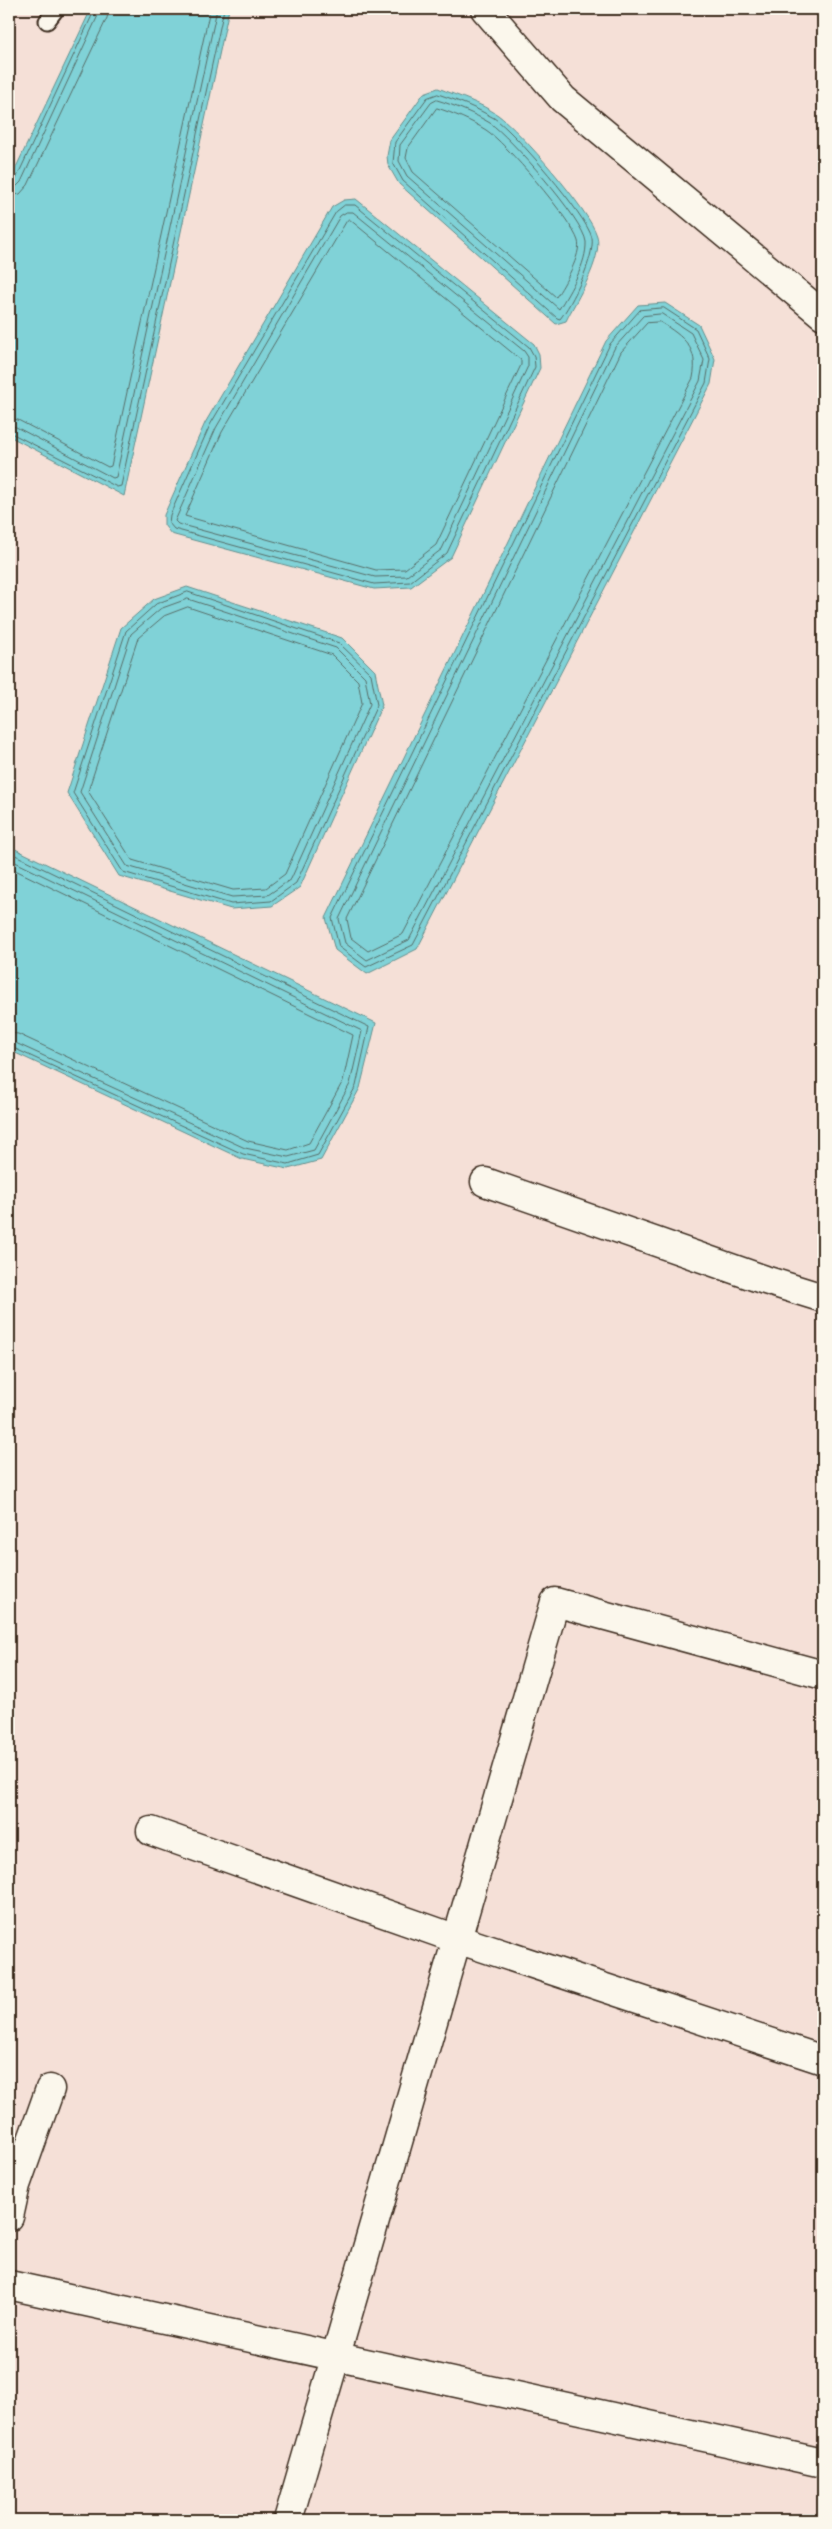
<svg xmlns="http://www.w3.org/2000/svg" width="832" height="2529" font-family="'Playpen Sans',sans-serif">
<style>
.water{fill:#80d2d7;stroke:#648f8d}
.lines{fill:none;stroke-linecap:round;stroke-linejoin:round}
.shore{stroke:#576d68;stroke-width:1}
.lane-casing{stroke:#3b2a1e;stroke-width:19}
.street-casing{stroke:#3b2a1e;stroke-width:31}
.lane{stroke:#fbf7ec;stroke-width:15}
.street{stroke:#fbf7ec;stroke-width:28}
</style>
<rect width="100%" height="100%" fill="#f5e0d7"/>
<filter id="ink" filterUnits="userSpaceOnUse"><feTurbulence type="fractalNoise" baseFrequency=".02" numOctaves="2"/><feDisplacementMap in="SourceGraphic" scale="10" xChannelSelector="R" yChannelSelector="G"/><feConvolveMatrix kernelMatrix="1 2 1 2 8 2 1 2 1" color-interpolation-filters="sRGB"/></filter>
<g filter="url(#ink)">
<path class="water" d="M91 9H229L124 496 9 436V182Z
M438 88C458 96 481 103 498 115 520 131 590 211 597 236 603 260 576 300 566 321L556 324 399 184 388 165 387 156 390 140 424 93Z
M356 199 534 344 539 354 540 368 451 557 411 587 374 589 171 534 164 525V515L205 423 332 207 344 200Z
M665 303 699 325 715 359 711 384 417 949 367 974 335 950 326 918 606 341 638 305Z
M187 587 342 638 375 671 382 705 300 887 272 906 231 909 119 876 67 793 121 628 154 599Z
M9 846 376 1023 360 1088 321 1160 288 1169 242 1159 9 1050Z"/>
<g class="lines">
<path class="shore" d="M438 94C456 100 477 108 494 118 514 131 587 216 592 238 595 257 572 304 560 319L557 318 403 181 393 163 395 142 427 98Z
M437 100C454 105 475 114 490 123 509 136 584 220 586 242 587 263 570 291 559 309L407 176 399 161 400 145 431 103Z
M437 108C453 113 472 121 486 130 504 141 572 220 578 241 582 254 564 285 556 297L413 172 406 158 408 148Z
M9 182 16 179 95 9
M9 189 16 187 21 182 101 9
M9 196 20 194 28 185 107 18 109 9
M345 205H355L529 347 534 356 535 367 447 553 410 582 374 584 174 529 169 523 170 515 210 425 336 212Z
M347 212H353L524 351 528 357V366L442 549 407 576 375 577 178 524 175 521 216 428 340 216Z
M349 219 521 360V365L436 545 405 569 376 570 185 516 222 432 346 222Z
M664 308 696 329 710 359 706 383 413 945 366 967 339 947 332 918 610 344 640 310Z
M662 314 691 333 704 360 700 381 409 940 367 960 345 943 339 919 615 347 643 316Z
M660 322C684 337 699 348 693 378L403 934 368 951 351 938 347 919 621 352 647 323Z
M9 418 18 420 108 467 111 466 210 9
M9 425 16 427 113 478 116 477 217 9
M9 432 117 487 121 486 224 9
M188 592 339 643 371 674 377 705 296 883 271 901 231 904 123 872 73 793 126 631 156 604Z
M188 599 336 648 365 677 370 704 291 879 268 895 232 897 127 866 80 792 131 634 160 609Z
M188 607 332 655 358 681 362 703 285 874 266 888 233 890 132 860 88 791 138 638 164 616Z
M9 852 369 1027 356 1086 318 1155 288 1164 243 1154 9 1046
M9 859 362 1031 350 1084 314 1150 288 1157 245 1148 9 1040
M9 867 353 1035 343 1081 309 1143 288 1150 248 1141 18 1034 9 1033"/>
<g class="lane-casing">
<path id="lane" d="M47 21 56 9"/>
</g>
<g class="street-casing">
<path id="street" d="M485 9 563 99 823 315
M485 1182 765 1280 823 1298
M151 1831 457 1939 823 2060
M9 2217 16 2185 50 2089
M9 2285 823 2463
M288 2520 555 1602 823 1675"/>
</g>
<use href="#lane" class="lane"/>
<use href="#street" class="street"/>
</g>
</g>
<rect width="832" height="2529" fill="none" stroke="#fbf7ec" stroke-width="30"/>
<rect x="15" y="15" width="802" height="2499" fill="none" stroke="#3b2a1e" stroke-width="2" filter="url(#ink)"/>
</svg>
